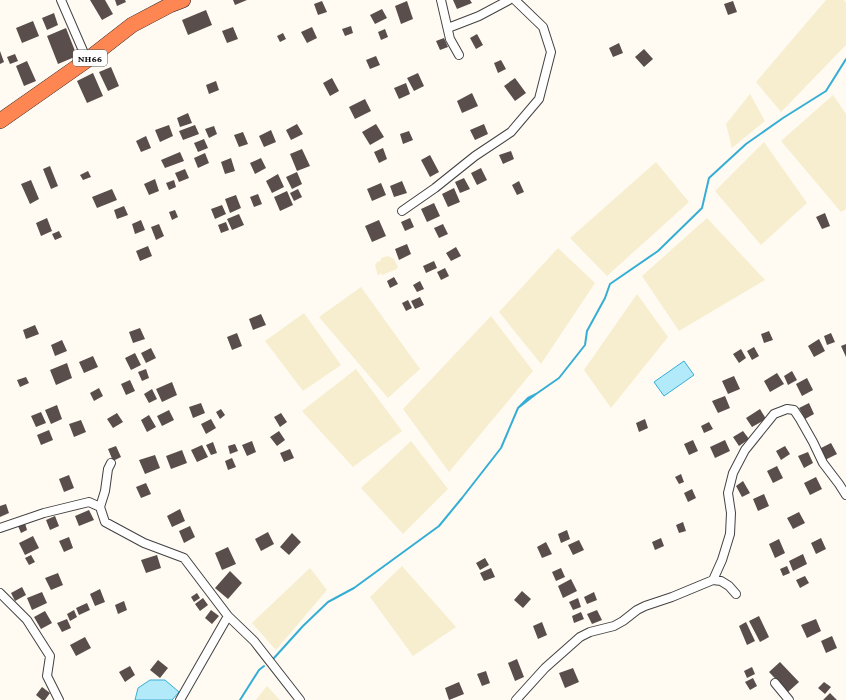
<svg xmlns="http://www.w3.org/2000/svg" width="846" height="700" font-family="'Crimson Pro',serif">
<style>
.farmland{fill:#f7eecf}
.water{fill:#b3eafa;stroke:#35aed6}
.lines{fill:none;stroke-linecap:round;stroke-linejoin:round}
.stream{stroke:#35aed6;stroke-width:2}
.building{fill:#594e4b}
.street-casing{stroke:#424242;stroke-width:10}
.highway-casing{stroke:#202020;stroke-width:16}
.street{stroke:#fff;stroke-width:8}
.highway{stroke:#fd8652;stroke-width:15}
.labels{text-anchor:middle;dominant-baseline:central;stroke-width:4;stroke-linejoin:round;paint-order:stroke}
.shield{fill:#fff;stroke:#575757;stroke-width:1}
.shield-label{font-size:10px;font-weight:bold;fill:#0f0f0f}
</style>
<rect width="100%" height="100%" fill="#fffaf2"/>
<path class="farmland" d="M826 0H844L846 3V45L781 112 756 82Z
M750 94 765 121 732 148 726 124Z
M833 95 846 114V209L841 212 781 141Z
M764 142 807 203 761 245 715 191Z
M656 162 689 202 607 276 570 238Z
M707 218 765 280 679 331 642 276Z
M558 248 595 283 541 364 499 312Z
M388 256 394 259 398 267 397 269 382 275 381 273 378 276 375 265 378 261 380 262 381 258Z
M361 287 420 369 388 398 319 317Z
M637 294 668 337 611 408 584 370Z
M304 313 341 365 303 391 265 341Z
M491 316 533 371 449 472 403 409Z
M356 369 402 431 353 467 302 411Z
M411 441 448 489 403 534 361 488Z
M402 566 456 627 413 656 370 597Z
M310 568 327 590 276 650 252 623Z
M267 686 280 700H256Z"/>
<path class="water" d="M684 361 694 375 664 396 654 382Z
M150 680H165L179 692 172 700H135L138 688Z"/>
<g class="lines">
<path class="stream" d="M536 394 559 378 585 345 587 331 605 298 610 284 658 251 702 208 709 178 746 144 783 118 826 91 846 59
M274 658 303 626 328 602 354 588 439 526 462 498 501 448 518 408 528 398 536 394 518 408
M240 700 259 670 264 666"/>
</g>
<path class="building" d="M90 0H105L113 14 102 20Z
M115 0H125L126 2 117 6Z
M233 0H247L235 5Z
M453 0H470L472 3 457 9Z
M322 1 327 12 318 15 314 4Z
M407 1 413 19 401 24 395 6Z
M733 1 737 12 728 15 724 4Z
M382 9 387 18 375 24 370 15Z
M206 10 212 25 188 35 182 20Z
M54 13 58 25 47 30 42 18Z
M33 21 39 36 22 43 16 28Z
M351 26 353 33 345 36 342 29Z
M233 27 238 39 227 43 222 31Z
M312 27 317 38 307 43 301 32Z
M66 28 77 56 58 64 47 36Z
M385 29 388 37 381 40 378 32Z
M283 33 286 39 280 42 277 36Z
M477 34 483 45 476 49 470 38Z
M444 38 448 47 440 50 436 41Z
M619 43 623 53 613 57 609 48Z
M644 49 653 59 644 67 635 57Z
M0 51 4 62 0 64Z
M15 54 18 61 10 64 7 57Z
M376 56 380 65 370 69 366 60Z
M501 60 506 69 498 73 494 63Z
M27 61 36 81 24 86 16 66Z
M111 67 119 86 108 91 99 72Z
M93 73 103 96 87 103 77 81Z
M418 73 424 86 414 91 407 78Z
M332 78 339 91 330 96 323 83Z
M515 78 526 93 515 101 504 86Z
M216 81 219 90 209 94 206 85Z
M406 83 410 94 399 99 394 88Z
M472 93 478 106 462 113 457 101Z
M365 99 371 111 355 119 349 107Z
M188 113 192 123 180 127 177 118Z
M297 124 303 134 291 140 286 130Z
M376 124 384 137 370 145 362 132Z
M484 124 488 134 475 140 470 130Z
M169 125 173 136 160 142 155 130Z
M195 125 199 134 183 140 179 131Z
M214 126 217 134 209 138 205 129Z
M271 130 276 142 264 147 259 136Z
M409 131 413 140 403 144 400 134Z
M243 132 248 144 239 147 234 135Z
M146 136 151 148 141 152 136 141Z
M204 139 208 148 198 152 194 143Z
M383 148 387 159 379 163 374 152Z
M302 149 310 166 297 171 290 154Z
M511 151 514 159 503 164 499 155Z
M180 152 184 161 165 168 161 160Z
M205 153 209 163 198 168 194 158Z
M430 155 439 172 430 177 421 160Z
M231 158 235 171 225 174 221 162Z
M261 158 266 168 255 174 250 163Z
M50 166 58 186 51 189 43 169Z
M481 168 487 180 477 185 471 173Z
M185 169 189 178 179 182 175 173Z
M88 171 91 177 83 180 80 175Z
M297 172 302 184 292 189 286 177Z
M278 174 284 187 272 193 266 181Z
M464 178 470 189 460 193 455 182Z
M155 179 159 191 149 195 144 184Z
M31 180 39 199 30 204 21 184Z
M174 180 176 187 169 190 166 183Z
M402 181 407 193 394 197 390 186Z
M519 181 524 192 517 195 512 185Z
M381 183 386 195 372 201 367 189Z
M454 188 460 202 448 207 442 194Z
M112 189 117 200 97 208 92 197Z
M298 189 302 197 294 201 290 193Z
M287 191 293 205 280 211 274 197Z
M258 194 262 204 254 207 250 197Z
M236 195 241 208 230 213 225 199Z
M434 203 440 216 427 222 421 209Z
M222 205 226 214 215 219 211 209Z
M124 206 128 215 117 219 114 210Z
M175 210 178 217 172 220 169 212Z
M825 213 830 226 822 229 816 217Z
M239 214 244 225 232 230 227 219Z
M47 218 52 231 41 236 36 223Z
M410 218 414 227 405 231 401 222Z
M141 220 145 230 135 234 132 224Z
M379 220 386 236 372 242 365 226Z
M226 222 229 230 221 233 218 225Z
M159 224 164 236 156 240 151 227Z
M443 224 448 234 439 238 434 228Z
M59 231 62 237 55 240 52 234Z
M407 244 411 254 399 260 395 249Z
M148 246 152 256 140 261 136 251Z
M456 247 461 256 451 261 446 253Z
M434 261 437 268 426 273 423 266Z
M445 268 449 276 441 280 437 272Z
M394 277 398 284 390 288 387 281Z
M420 281 424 289 417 292 413 285Z
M420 297 424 305 415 309 411 301Z
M408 300 412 308 406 311 402 303Z
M261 314 266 325 253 330 249 319Z
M35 325 39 334 26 339 23 330Z
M140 328 145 339 133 343 129 332Z
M769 331 773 340 764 343 761 334Z
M237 333 242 346 232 350 227 337Z
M831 333 835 342 827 345 824 336Z
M819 339 825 351 814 357 808 346Z
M62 340 67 351 55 356 51 345Z
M846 344V357L841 346Z
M754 347 759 356 752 360 747 351Z
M151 348 156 358 146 363 141 353Z
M741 349 746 358 739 363 733 354Z
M135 353 141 365 131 370 125 358Z
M93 356 98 367 84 373 79 362Z
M67 363 72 378 56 385 50 370Z
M146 369 149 378 142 381 138 372Z
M792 371 797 380 788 385 784 376Z
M777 373 784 384 770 392 764 381Z
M734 376 740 389 728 394 722 381Z
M26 377 29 383 20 387 17 380Z
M807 378 813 390 802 396 796 384Z
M130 380 135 391 126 395 121 384Z
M172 382 177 395 162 402 156 389Z
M99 388 103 396 94 401 90 393Z
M152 389 157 399 149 403 144 394Z
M725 396 730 408 718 413 712 401Z
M201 403 205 413 193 418 189 407Z
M809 403 814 414 805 419 799 408Z
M57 405 62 419 51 424 45 410Z
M221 409 225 415 220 419 216 412Z
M760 409 766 419 752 427 746 418Z
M169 410 174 420 162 426 157 416Z
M41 412 46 423 36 427 31 416Z
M117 413 123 422 113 428 107 419Z
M281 413 287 422 280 427 274 417Z
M149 415 156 427 147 432 141 420Z
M211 419 216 428 206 434 201 424Z
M645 419 648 428 639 432 636 423Z
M81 420 86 432 74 437 69 424Z
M709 422 713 429 704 433 701 426Z
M49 430 53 440 41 445 37 435Z
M279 431 285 440 277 446 270 437Z
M743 431 749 439 739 446 733 437Z
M693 440 698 451 689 455 684 444Z
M725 440 730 451 715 458 710 447Z
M252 441 256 452 247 456 242 445Z
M213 442 217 453 211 455 206 445Z
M831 443 837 454 825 460 819 449Z
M235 444 238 451 230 454 228 446Z
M202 445 208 457 197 462 191 450Z
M116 446 121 457 113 461 108 449Z
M785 446 790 454 781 460 776 451Z
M290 449 294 458 284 462 280 453Z
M182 450 187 463 171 469 166 456Z
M808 452 813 463 804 468 798 456Z
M155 455 160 468 145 474 139 460Z
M232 458 236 467 228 470 225 461Z
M777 466 783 478 773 483 767 471Z
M681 474 684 482 679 484 675 477Z
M69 475 74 488 64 492 59 479Z
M816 477 822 489 810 495 804 483Z
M743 481 750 493 742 497 736 486Z
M146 483 151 494 141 498 136 487Z
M692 489 696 498 688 502 684 493Z
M764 494 769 506 758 511 753 499Z
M6 504 9 513 0 517V506Z
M180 509 185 521 172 527 167 516Z
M89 510 94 520 79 526 75 516Z
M799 512 805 523 793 529 787 518Z
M55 516 59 526 50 530 46 520Z
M683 522 686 531 679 533 676 525Z
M25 523 27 530 21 533 18 526Z
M190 526 195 537 184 543 179 531Z
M567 530 570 539 561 543 558 534Z
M268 532 274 544 261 551 255 539Z
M292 533 301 542 289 555 280 547Z
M33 536 39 548 25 555 19 543Z
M69 537 73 548 64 552 59 541Z
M661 538 664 546 655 550 652 542Z
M821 538 826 549 816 554 811 543Z
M779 539 785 553 775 558 769 544Z
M579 540 584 550 573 555 568 545Z
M546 542 552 554 542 558 537 547Z
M228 547 236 564 222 570 215 553Z
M803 554 807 564 793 571 789 561Z
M31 555 35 562 29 565 25 558Z
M157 555 161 568 146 573 141 560Z
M485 558 489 565 480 570 476 563Z
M787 566 790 573 783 576 780 569Z
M491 568 495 577 484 581 480 573Z
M561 568 565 577 556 581 552 572Z
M230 571 242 583 228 599 215 588Z
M58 573 63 585 51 590 45 578Z
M805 576 809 583 800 588 796 580Z
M571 579 577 591 563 598 558 586Z
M22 587 26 595 15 601 11 593Z
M100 589 105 602 95 606 90 594Z
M522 591 531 599 523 608 514 600Z
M42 592 47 603 32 610 27 598Z
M594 592 597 600 587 604 584 597Z
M197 593 200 598 194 602 191 597Z
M203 598 208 605 200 611 195 604Z
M578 598 581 607 573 610 569 602Z
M124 601 127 610 118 614 115 605Z
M87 603 90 610 79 615 76 608Z
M74 610 77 617 70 621 67 614Z
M211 610 219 616 212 624 205 618Z
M597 610 602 620 592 624 587 614Z
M45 611 52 623 41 629 34 617Z
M581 612 584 619 574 623 572 616Z
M759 616 769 637 760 642 749 621Z
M67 619 71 628 62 632 57 623Z
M816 619 821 631 807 638 801 625Z
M542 622 547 635 538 639 533 626Z
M746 622 755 641 747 645 739 626Z
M832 636 837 648 826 653 821 641Z
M85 637 91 648 76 656 70 645Z
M517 659 524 677 515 681 508 663Z
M158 660 168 668 160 678 150 670Z
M780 662 799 682 788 692 769 672Z
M130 666 135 675 125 682 119 672Z
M752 667 755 674 747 678 744 671Z
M573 668 579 682 565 688 559 673Z
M486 671 490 683 482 686 477 674Z
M753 678 757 686 750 690 745 682Z
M459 682 464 694 449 700 445 688Z
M824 682 831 687 825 694 818 688Z
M42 687 50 693 45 700H42L36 695Z
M830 693 837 700H823Z"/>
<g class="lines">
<g class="street-casing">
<path id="street" d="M61 0 87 60
M441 0 450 39 459 55
M448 28 479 16 509 0
M402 211 435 188 475 156 511 132 539 99 551 52 543 27 515 0
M100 507 105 491 108 469 111 463
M0 528 44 513 89 502 100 507 105 522 144 543 184 558 228 616 254 641 300 700
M713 580 722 560 730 534 731 513 728 493 733 473 745 450 774 414 787 409 794 410 800 419 813 442 823 463 839 484 846 495
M0 593 27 620 50 656 47 676 59 700
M775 683 789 700
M180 700 228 616
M516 700 545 668 580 637 590 632 614 626 623 621 637 610 645 606 672 597 713 580 721 581 729 586 736 594"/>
</g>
<g class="highway-casing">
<path id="highway" d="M0 121 87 60 132 25 170 5 183 0"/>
</g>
<use href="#street" class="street"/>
<use href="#highway" class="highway"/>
</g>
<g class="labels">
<rect class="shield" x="73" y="50" width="34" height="16" rx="3"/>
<g class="shield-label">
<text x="90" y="58">NH66</text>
</g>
</g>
</svg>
